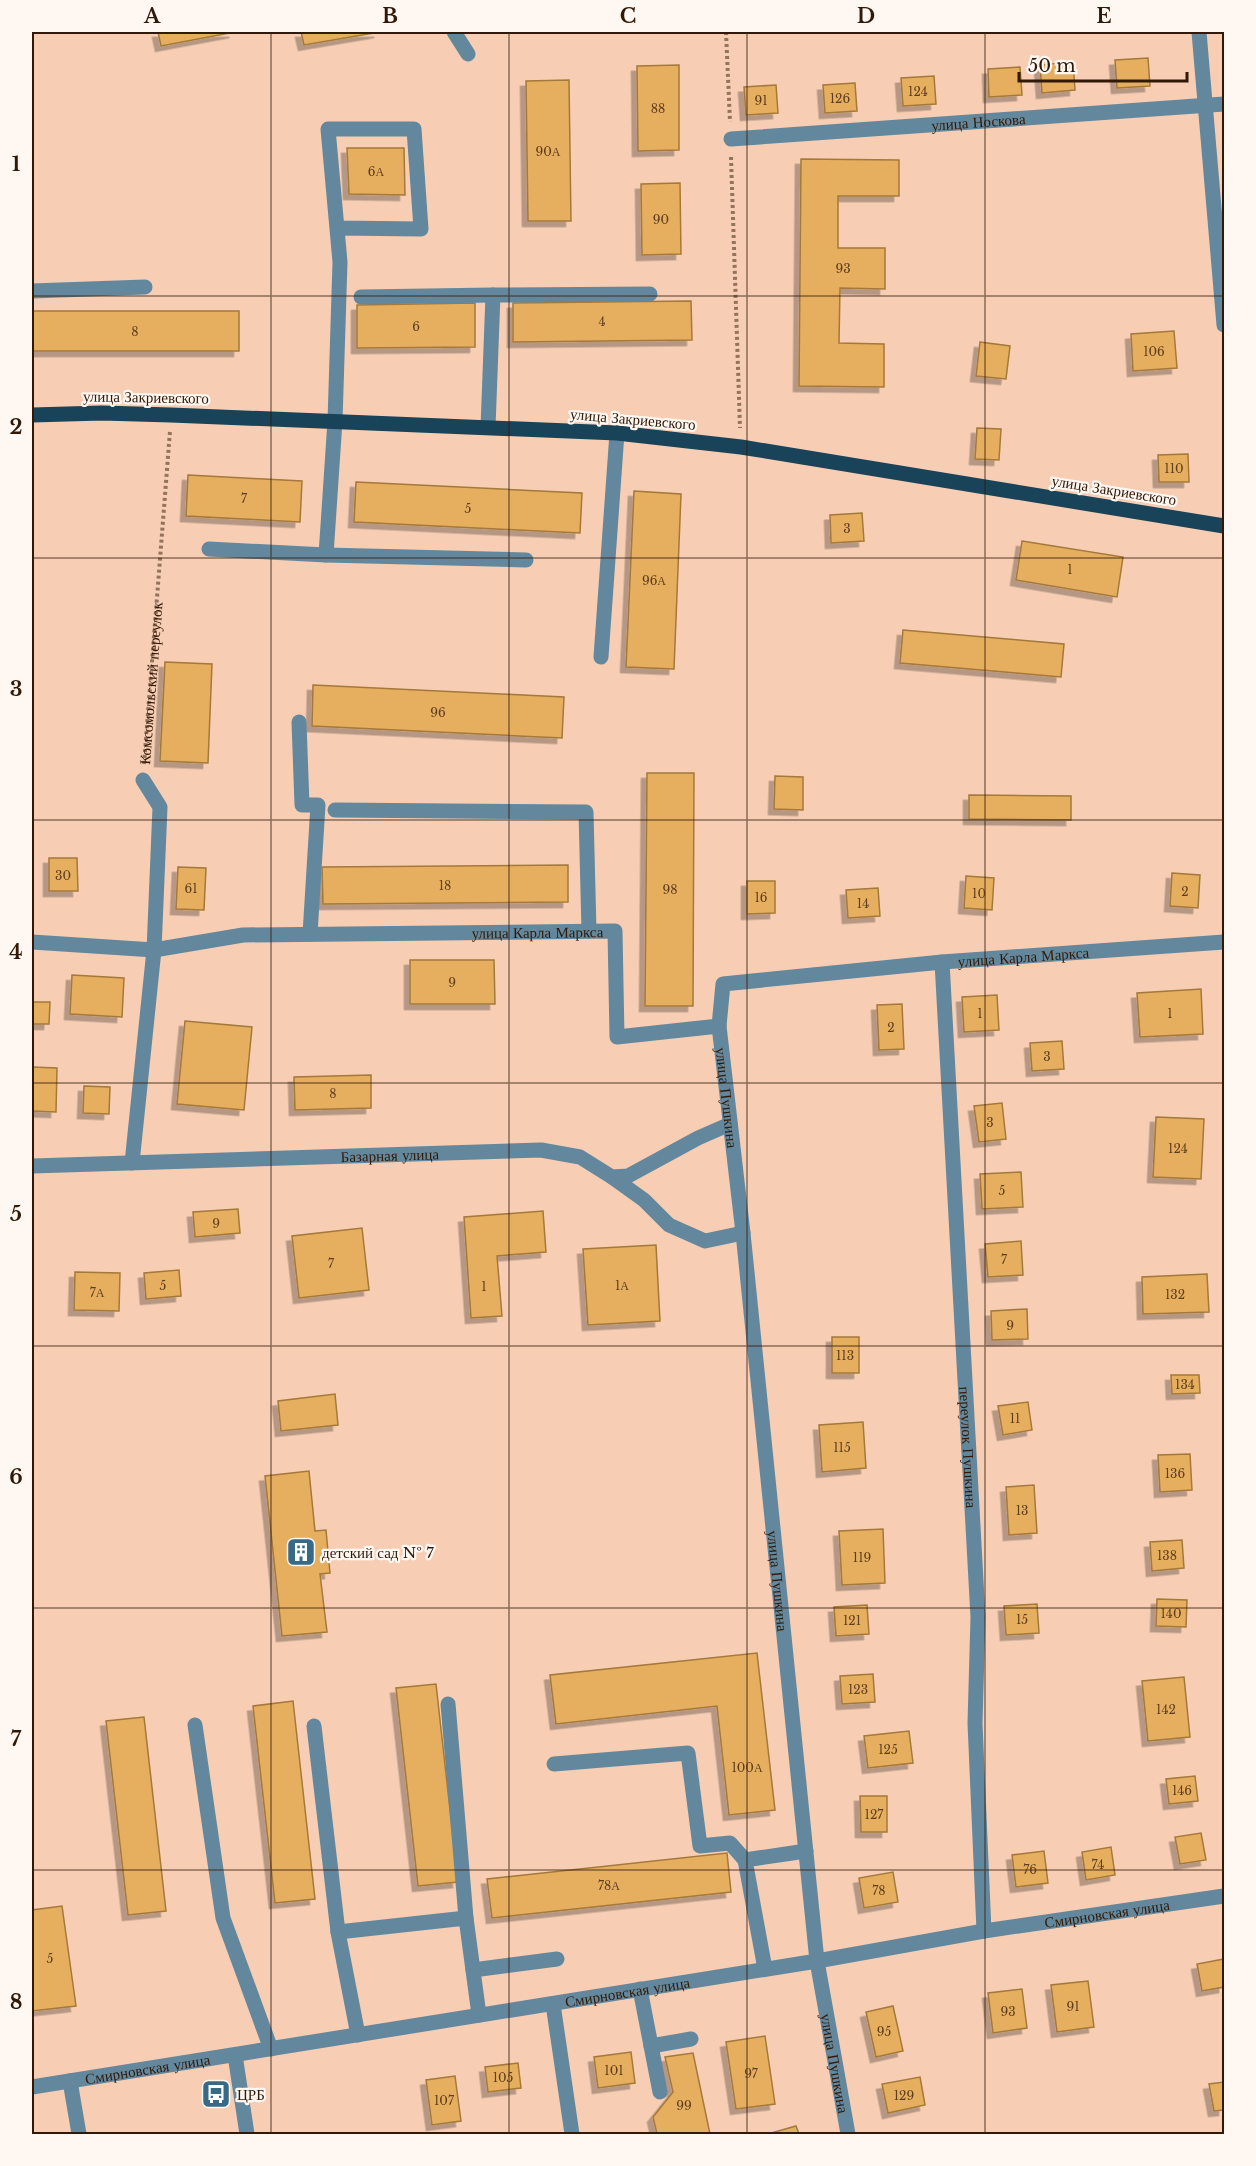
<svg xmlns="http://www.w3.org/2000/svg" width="1256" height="2166" font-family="'Libre Baskerville',serif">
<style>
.building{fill:#e6ae5e;stroke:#a4793a;stroke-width:1.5;filter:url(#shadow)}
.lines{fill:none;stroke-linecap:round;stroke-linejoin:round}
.path{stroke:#94735d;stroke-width:4;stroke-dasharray:3 3;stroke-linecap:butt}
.minor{stroke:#63889d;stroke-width:15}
.major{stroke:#184359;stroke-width:15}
.grid{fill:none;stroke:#321907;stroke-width:1.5;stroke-opacity:0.55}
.labels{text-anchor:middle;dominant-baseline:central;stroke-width:4.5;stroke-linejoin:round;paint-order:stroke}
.number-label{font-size:12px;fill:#5f3e1d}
.street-label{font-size:15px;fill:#321907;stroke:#fef7f2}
.poi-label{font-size:15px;fill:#321907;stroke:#fef7f2;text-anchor:start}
.neatline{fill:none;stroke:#321907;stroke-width:2}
.grid-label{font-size:20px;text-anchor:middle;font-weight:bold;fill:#321907}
</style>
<defs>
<filter id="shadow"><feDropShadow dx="-5.5" dy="5.5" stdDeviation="0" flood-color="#0004"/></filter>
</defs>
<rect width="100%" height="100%" fill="#f7ceb4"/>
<path class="building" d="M158 32H235L161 46Z
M301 32H380L304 45Z
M1148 58 1150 86 1117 88 1115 60Z
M1073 62 1075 90 1042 93 1040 65Z
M679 65V150L638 151 637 66Z
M1020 67 1022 95 989 97 988 69Z
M934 76 936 104 903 106 901 78Z
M569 80 571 221H528L526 81Z
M855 83 857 111 825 113 823 85Z
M776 85 778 113 746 115 744 87Z
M347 148H404L405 195 349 194Z
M801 159 899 160V196H838V248H885V289L840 288 839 343 884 344V387L799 386Z
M680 183 681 254 642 255 641 184Z
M691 301 692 340 513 342V303Z
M475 303V347L357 348V305Z
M32 311H239V351H32Z
M1174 331 1177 368 1133 371 1131 334Z
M980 342 1010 346 1006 379 976 376Z
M977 428 1001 429 999 460 975 459Z
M1188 454 1189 482H1159L1158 455Z
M188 475 302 481 300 522 186 516Z
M356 482 582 493 580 533 354 522Z
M634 491 681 494 674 669 626 667Z
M862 513 864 541 831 543 830 515Z
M1022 541 1123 557 1117 597 1016 580Z
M903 630 1064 644 1061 677 900 663Z
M165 662 212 664 208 763 160 761Z
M313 685 564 697 562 738 312 726Z
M647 773H694L693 1006H645Z
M775 776 803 777V810L774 809Z
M969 795 1071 796V820L969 819Z
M49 858H77L78 891H49Z
M568 865V902L323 904 322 867Z
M178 867 206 868 204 910 176 909Z
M1172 873 1200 875 1198 908 1170 906Z
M966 876 994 878 992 910 964 908Z
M747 881H775V913L747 914Z
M878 888 880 916 848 918 846 890Z
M410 960H494L495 1004H410Z
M72 975 124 978 122 1017 70 1014Z
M1201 989 1203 1034 1140 1037 1137 993Z
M997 995 999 1030 964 1032 962 997Z
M32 1002H50L49 1024H32Z
M902 1004 904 1049 879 1050 877 1005Z
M185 1021 252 1027 244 1110 177 1104Z
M1062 1041 1064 1069 1032 1071 1030 1043Z
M32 1067 57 1068 56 1112 32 1111Z
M371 1075V1108L295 1110 294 1077Z
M84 1086 110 1087 109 1114 83 1113Z
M1002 1103 1006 1139 979 1142 974 1106Z
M1156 1117 1204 1119 1201 1179 1153 1177Z
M1021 1172 1023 1207 982 1209 980 1174Z
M238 1209 240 1233 195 1237 193 1212Z
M543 1211 546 1252 497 1256 502 1316 471 1318 464 1217Z
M362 1228 369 1290 299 1298 292 1236Z
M1021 1241 1023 1275 988 1277 985 1244Z
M656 1245 660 1321 588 1325 583 1249Z
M179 1270 181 1296 146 1299 144 1273Z
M75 1272 120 1273 119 1311 74 1310Z
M1207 1274 1209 1312 1143 1314 1142 1277Z
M1027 1309 1028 1339 992 1340 991 1311Z
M832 1337H859V1373H832Z
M1171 1375H1199L1200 1393 1172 1394Z
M335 1394 338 1425 281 1431 278 1401Z
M1028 1402 1032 1430 1003 1435 998 1406Z
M863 1422 866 1468 822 1472 819 1425Z
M1190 1454 1192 1490 1160 1492 1158 1455Z
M309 1471 315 1531 326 1530 330 1573 320 1574 327 1632 282 1636 265 1476Z
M1034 1485 1037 1533 1009 1535 1006 1487Z
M883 1529 885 1583 842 1585 839 1531Z
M1182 1540 1184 1568 1152 1571 1150 1542Z
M1157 1599 1187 1600 1186 1627 1156 1626Z
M1037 1604 1039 1633 1006 1635 1004 1606Z
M867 1605 869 1634 836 1636 834 1607Z
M757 1653 775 1810 729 1815 717 1706 556 1724 550 1675Z
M873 1674 875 1702 842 1704 840 1676Z
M1184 1677 1190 1737 1148 1741 1142 1681Z
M436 1684 458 1882 418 1886 396 1688Z
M293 1701 315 1899 275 1903 253 1706Z
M144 1717 166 1911 128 1915 106 1721Z
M909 1731 913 1763 868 1768 864 1736Z
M1195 1776 1198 1801 1169 1804 1166 1779Z
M860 1796H887V1832H861Z
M1201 1833 1206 1860 1180 1864 1175 1837Z
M1111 1847 1115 1875 1086 1880 1082 1852Z
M1044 1851 1048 1883 1016 1887 1012 1855Z
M727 1853 731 1892 492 1918 487 1879Z
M893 1872 898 1902 864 1908 859 1878Z
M62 1906 76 2006 32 2011V1910Z
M1224 1959V1987L1202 1991 1197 1964Z
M1088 1981 1094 2027 1057 2032 1051 1985Z
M1022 1989 1027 2028 993 2033 988 1993Z
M893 2006 903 2051 876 2057 866 2012Z
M765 2036 775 2104 736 2109 726 2042Z
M631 2052 635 2083 598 2088 594 2057Z
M693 2053 710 2134H657L653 2117 673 2092 665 2057Z
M518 2063 521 2088 488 2092 485 2067Z
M455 2076 461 2121 432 2125 426 2080Z
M920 2077 925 2105 888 2113 882 2084Z
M1224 2082V2110L1214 2111 1209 2084Z
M796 2126 799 2134H771V2133Z"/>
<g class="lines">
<g class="path">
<path d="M726 32 730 122"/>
<path d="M731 157 740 428"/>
<path id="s1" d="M144 764 170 431"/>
</g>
<g class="minor">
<path d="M454 32 468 54"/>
<path d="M1199 32 1224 325"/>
<path id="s2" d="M731 139 1224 104"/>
<path d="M32 291 145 287"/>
<path d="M361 297 493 295"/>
<path d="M488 427 493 295 650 294"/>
<path d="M209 549 326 555 335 421 340 262 328 129H414L421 229 337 228"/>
<path d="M326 555 526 560"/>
<path d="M601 657 617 433"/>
<path d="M299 722 302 805H318L310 934"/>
<path d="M335 810 586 812 589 931"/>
<path id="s3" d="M32 942 154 950 243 935 615 931 617 1037 719 1026 723 984 942 962 1224 942"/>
<path id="s4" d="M942 962 978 1617 975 1723 984 1931"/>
<path id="s5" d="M719 1026 743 1233 817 1961 848 2134"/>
<path d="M132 1163 154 950 160 807 143 780"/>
<path id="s6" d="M32 1166 541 1150 580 1157 612 1177 644 1200 669 1225 705 1241 743 1233"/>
<path d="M612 1177 628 1176 698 1138 730 1124"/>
<path d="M448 1704 466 1918"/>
<path d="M195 1725 223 1918 271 2049"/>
<path d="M314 1726 338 1932"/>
<path d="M554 1764 688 1753 700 1846 730 1843 745 1860"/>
<path d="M765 1969 745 1860 806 1851"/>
<path d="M473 1970 557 1959"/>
<path d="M640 1989 660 2092"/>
<path d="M553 2004 572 2134"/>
<path d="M358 2035 338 1932 466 1918 479 2015"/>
<path d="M651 2046 691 2039"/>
<path d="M235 2055 247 2134"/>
<path d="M70 2081 79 2134"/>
<path id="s7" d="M32 2087 817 1961 984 1931 1224 1896"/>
</g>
<path class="major" d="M32 415 102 413 171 415 617 433 741 447 1224 526"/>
</g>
<path class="grid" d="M271 32V2134M509 32V2134M747 32V2134M985 32V2134M32 296H1224M32 558H1224M32 820H1224M32 1083H1224M32 1346H1224M32 1608H1224M32 1870H1224"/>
<defs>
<g id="building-square" transform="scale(1.5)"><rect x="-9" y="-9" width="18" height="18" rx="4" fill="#366a87" stroke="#fef7f2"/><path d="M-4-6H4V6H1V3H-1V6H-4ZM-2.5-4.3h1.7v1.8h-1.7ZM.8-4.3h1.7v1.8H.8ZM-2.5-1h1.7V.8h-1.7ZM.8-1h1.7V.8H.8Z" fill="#fff"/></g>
<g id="bus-square" transform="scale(1.5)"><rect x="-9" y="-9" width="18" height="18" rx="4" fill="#366a87" stroke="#fef7f2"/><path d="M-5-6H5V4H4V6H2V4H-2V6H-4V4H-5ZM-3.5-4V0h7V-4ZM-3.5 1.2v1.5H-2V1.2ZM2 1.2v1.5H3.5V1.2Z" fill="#fff"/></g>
</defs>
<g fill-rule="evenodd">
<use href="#building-square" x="301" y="1552"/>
<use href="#bus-square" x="216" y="2094"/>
</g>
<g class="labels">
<g class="number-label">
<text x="918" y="91">124</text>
<text x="840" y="98">126</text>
<text x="761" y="100">91</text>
<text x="658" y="108">88</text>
<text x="548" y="151">90А</text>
<text x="376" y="171">6А</text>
<text x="661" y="219">90</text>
<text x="843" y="268">93</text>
<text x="602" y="321">4</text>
<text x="416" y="326">6</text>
<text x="135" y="331">8</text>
<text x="1154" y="351">106</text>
<text x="1174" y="468">110</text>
<text x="244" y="498">7</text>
<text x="468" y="508">5</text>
<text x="847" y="528">3</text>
<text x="1070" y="569">1</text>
<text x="654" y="580">96А</text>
<text x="438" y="712">96</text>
<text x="63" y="875">30</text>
<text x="445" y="885">18</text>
<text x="191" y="888">61</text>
<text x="670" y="889">98</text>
<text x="1185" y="891">2</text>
<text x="979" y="893">10</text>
<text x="761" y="897">16</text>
<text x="863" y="903">14</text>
<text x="452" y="982">9</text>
<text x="980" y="1013">1</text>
<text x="1170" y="1013">1</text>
<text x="891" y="1027">2</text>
<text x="1047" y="1056">3</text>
<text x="333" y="1093">8</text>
<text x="990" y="1122">3</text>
<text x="1178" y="1148">124</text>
<text x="1002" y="1190">5</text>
<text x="216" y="1223">9</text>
<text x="1004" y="1259">7</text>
<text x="331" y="1263">7</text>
<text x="163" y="1285">5</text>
<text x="622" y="1285">1А</text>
<text x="484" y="1286">1</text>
<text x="97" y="1292">7А</text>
<text x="1175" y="1294">132</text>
<text x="1010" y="1325">9</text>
<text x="845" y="1355">113</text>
<text x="1185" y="1384">134</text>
<text x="1015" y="1418">11</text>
<text x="842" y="1447">115</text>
<text x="1175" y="1473">136</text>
<text x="1022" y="1510">13</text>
<text x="1167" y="1555">138</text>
<text x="862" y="1557">119</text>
<text x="1171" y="1613">140</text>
<text x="1022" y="1619">15</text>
<text x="852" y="1620">121</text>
<text x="858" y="1689">123</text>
<text x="1166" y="1709">142</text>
<text x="888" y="1749">125</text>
<text x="747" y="1767">100А</text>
<text x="1182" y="1790">146</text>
<text x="874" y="1814">127</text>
<text x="1098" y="1864">74</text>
<text x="1030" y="1869">76</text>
<text x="609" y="1885">78А</text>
<text x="879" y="1890">78</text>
<text x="50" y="1958">5</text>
<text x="1073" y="2006">91</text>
<text x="1008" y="2011">93</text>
<text x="884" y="2031">95</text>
<text x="614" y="2070">101</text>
<text x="751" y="2073">97</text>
<text x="503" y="2077">105</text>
<text x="904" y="2095">129</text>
<text x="444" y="2100">107</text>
<text x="684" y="2105">99</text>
</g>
<g class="street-label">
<text stroke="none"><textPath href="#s2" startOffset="248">улица Носкова</textPath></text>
<text transform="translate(146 397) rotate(1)">улица Закриевского</text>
<text transform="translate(633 419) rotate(5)">улица Закриевского</text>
<text transform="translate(1114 490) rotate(9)">улица Закриевского</text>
<text stroke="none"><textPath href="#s1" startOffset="81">Комсомольский переулок</textPath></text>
<text stroke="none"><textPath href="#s3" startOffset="507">улица Карла Маркса</textPath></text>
<text stroke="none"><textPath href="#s3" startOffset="1137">улица Карла Маркса</textPath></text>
<text stroke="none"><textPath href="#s5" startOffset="72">улица Пушкина</textPath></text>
<text stroke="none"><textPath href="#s6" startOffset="358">Базарная улица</textPath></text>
<text stroke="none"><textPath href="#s4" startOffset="486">переулок Пушкина</textPath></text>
<text stroke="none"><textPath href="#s5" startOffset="558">улица Пушкина</textPath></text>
<text stroke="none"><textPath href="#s7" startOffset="1089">Смирновская улица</textPath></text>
<text stroke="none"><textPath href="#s7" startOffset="603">Смирновская улица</textPath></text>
<text stroke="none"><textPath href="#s5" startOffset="1044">улица Пушкина</textPath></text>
<text stroke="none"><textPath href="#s7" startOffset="117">Смирновская улица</textPath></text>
</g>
<g class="poi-label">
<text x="322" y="1552">детский сад № 7</text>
<text x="237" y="2094">ЦРБ</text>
</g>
</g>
<rect width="1256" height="2166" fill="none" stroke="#fef7f2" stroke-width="66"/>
<path d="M1019 72v9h168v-9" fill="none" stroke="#321907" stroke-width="3"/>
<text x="1028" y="72" font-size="18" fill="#321907" stroke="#fef7f2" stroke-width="4.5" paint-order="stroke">50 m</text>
<rect x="33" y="33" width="1190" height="2100" class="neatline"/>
<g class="grid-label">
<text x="152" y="23">A</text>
<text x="390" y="23">B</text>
<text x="628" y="23">C</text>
<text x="866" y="23">D</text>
<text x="1104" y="23">E</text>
<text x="16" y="171">1</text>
<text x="16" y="434">2</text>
<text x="16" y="696">3</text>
<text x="16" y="959">4</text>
<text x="16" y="1221">5</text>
<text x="16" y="1484">6</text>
<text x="16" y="1746">7</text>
<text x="16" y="2009">8</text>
</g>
</svg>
